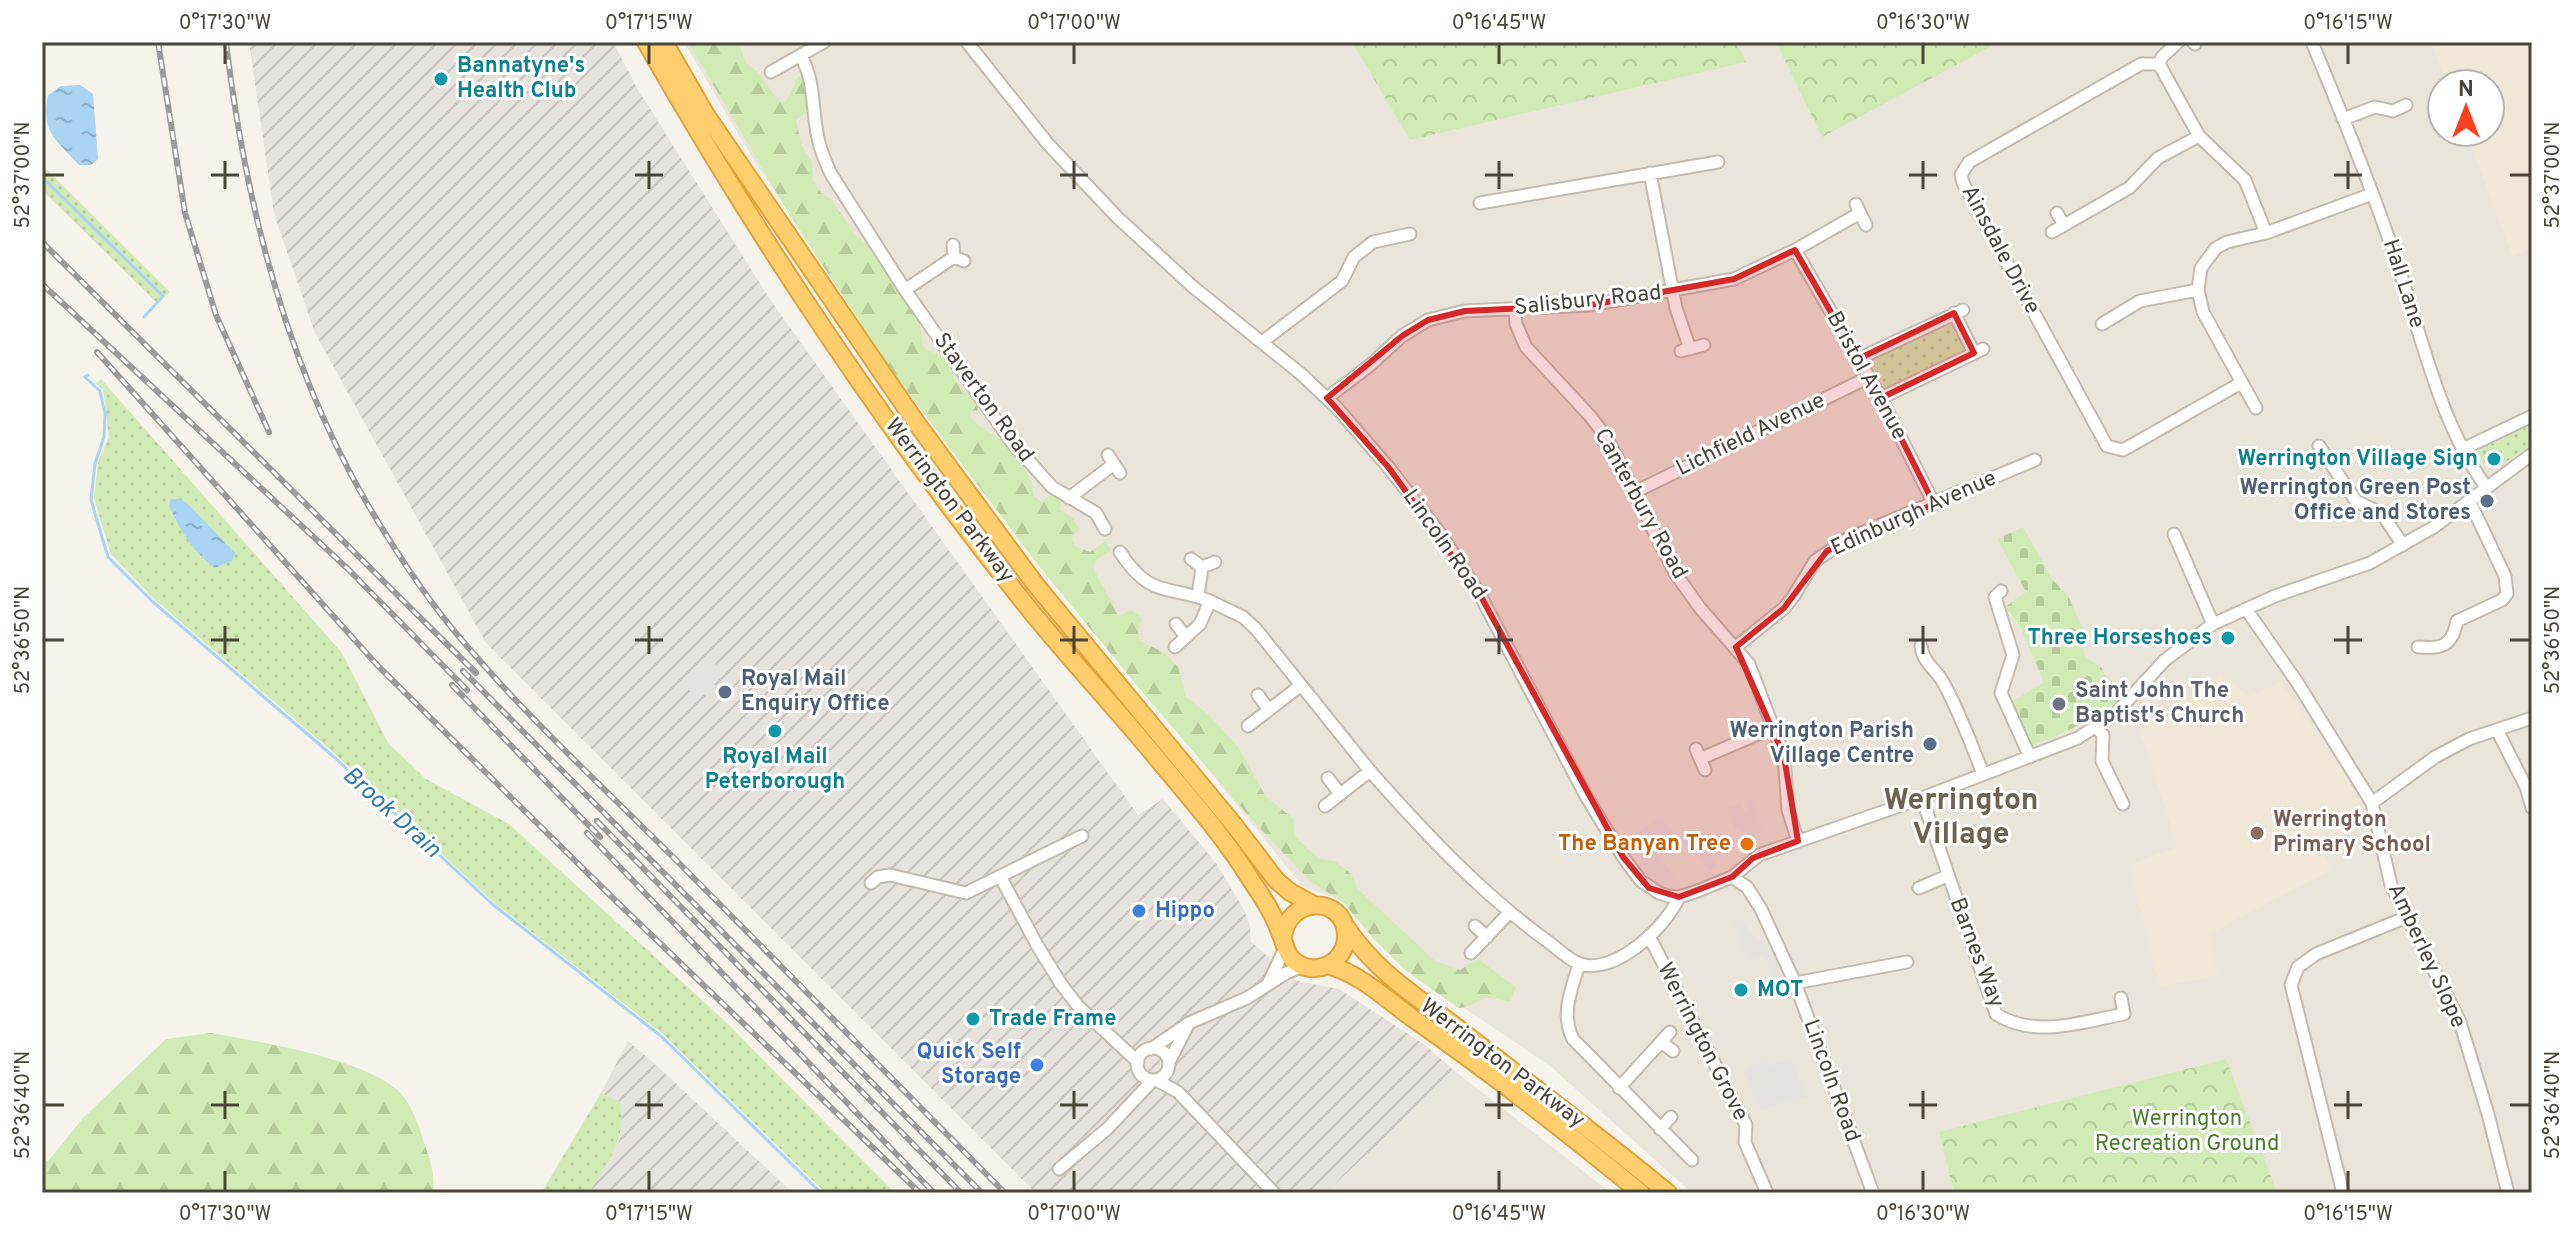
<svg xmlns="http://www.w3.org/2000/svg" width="2574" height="1235" font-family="Overpass,sans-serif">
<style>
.residential{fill:#eae5da;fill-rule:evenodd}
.industrial{fill:url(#industrial-furrows)}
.education{fill:#efe8d6}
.grass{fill:url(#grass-dots)}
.forest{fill:url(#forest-firs)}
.cemetery{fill:url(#cemetery-stones)}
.park{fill:url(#park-crowns)}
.parking{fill:#e5e3e0}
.water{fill:url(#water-ripples)}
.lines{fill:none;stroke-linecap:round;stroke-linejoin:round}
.stream{stroke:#a9d4f2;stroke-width:3}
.minor-casing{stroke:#c2bbae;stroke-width:15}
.highway-casing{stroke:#e0a43c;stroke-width:20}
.minor{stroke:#fff;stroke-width:11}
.highway{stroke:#ffcf6e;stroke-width:16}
.rail-casing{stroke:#9a9a9a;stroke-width:6}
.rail{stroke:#fff;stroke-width:3;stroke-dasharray:9;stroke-linecap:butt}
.marked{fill:#d62828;fill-opacity:0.2;stroke:#d62828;stroke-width:6;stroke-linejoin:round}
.ticks{fill:none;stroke:#4b4439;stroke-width:3}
.culture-dot{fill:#0f9aa8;stroke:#fff;stroke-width:3}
.service-dot{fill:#5c6f8a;stroke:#fff;stroke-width:3}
.worship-dot{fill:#6b7280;stroke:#fff;stroke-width:3}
.education-dot{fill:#8d6e63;stroke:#fff;stroke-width:3}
.food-dot{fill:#e8710a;stroke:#fff;stroke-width:3}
.shop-dot{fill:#3f7fe0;stroke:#fff;stroke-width:3}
.labels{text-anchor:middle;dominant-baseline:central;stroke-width:6;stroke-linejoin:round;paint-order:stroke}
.culture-label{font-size:22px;font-weight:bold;fill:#0d838f;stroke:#fff;text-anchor:start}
.street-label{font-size:22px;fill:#4b4439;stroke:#fff}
.service-label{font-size:22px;font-weight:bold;fill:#4e5e75;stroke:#fff;text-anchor:end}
.worship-label{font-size:22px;font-weight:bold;fill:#5b616d;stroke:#fff;text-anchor:start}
.education-label{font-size:22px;font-weight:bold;fill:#785e54;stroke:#fff;text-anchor:start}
.food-label{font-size:22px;font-weight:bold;fill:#c56008;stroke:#fff;text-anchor:end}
.shop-label{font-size:22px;font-weight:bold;fill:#366cbe;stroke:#fff;text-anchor:start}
.park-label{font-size:22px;fill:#4a7f2a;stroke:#fff}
.water-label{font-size:24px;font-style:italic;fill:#2e7ab2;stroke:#fff}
.district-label{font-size:30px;font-weight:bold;fill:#6e6250;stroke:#fff}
.neatline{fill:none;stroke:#4b4439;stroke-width:3}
.ticks-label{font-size:20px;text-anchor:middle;fill:#4b4439}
</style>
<defs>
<pattern id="industrial-furrows" width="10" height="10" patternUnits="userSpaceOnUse" patternTransform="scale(2)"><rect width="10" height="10" fill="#e6e2dd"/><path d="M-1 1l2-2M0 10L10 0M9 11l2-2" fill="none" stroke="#c7c3be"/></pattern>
<pattern id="grass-dots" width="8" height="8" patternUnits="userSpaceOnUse" patternTransform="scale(2)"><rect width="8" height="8" fill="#d2eab5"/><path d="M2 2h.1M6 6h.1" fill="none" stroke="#b6ca9c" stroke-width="1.8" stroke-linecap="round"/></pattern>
<pattern id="forest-firs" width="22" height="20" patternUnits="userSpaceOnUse" patternTransform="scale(2)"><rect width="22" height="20" fill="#d2eab5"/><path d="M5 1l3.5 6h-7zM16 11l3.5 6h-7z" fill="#b6ca9c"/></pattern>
<pattern id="cemetery-stones" width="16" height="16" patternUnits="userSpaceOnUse" patternTransform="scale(2)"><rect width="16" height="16" fill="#d2eab5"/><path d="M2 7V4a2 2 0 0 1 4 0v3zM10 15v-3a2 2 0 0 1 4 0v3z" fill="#b6ca9c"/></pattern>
<pattern id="park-crowns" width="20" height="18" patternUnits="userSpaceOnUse" patternTransform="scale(2)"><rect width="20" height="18" fill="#d2eab5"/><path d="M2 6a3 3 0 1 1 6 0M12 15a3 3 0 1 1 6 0" fill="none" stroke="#b6ca9c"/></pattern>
<pattern id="water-ripples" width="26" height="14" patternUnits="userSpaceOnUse" patternTransform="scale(2)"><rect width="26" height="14" fill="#a9d4f2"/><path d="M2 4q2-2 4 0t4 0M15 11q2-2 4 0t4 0" fill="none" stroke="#8caec5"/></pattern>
</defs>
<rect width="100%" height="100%" fill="#f6f3ec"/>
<path class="residential" d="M684 42H2532V1193H1692L1550 1066 1414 974 1346 901 1303 887 1056 581 911 386 758 167ZM2442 84H2490V132H2442Z
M1456 1072 1611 1193H1325Z"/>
<path class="industrial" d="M249 42H613L637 88 771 301 1138 815 1163 799 1216 863 1244 910 1250 926 1251 942 1297 981 1339 989 1422 1043 1456 1072 1325 1193H1036L486 643 315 333 274 214Z
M628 1041 654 1063 793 1193H589L620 1139V1103L601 1093Z"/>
<path class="education" d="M2431 42H2532V248L2513 257 2466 132H2490V84H2447Z
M2221 675 2249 697 2281 682 2348 780 2361 809 2363 825 2320 842 2331 870 2209 934 2218 975 2160 987 2129 865 2177 847 2148 752 2139 730Z"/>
<path class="grass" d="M42 165 170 292 157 303 42 190Z
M1950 321 1954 324 1965 346 1960 355 1890 388 1883 385 1873 367 1876 355Z
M101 379 342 653 388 743 426 779 509 824 725 1021 895 1193H826L663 1034 492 901 332 751 154 599 111 554 94 498 98 462 109 437 103 389 95 383Z
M2532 421V444L2497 468 2483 464 2479 453 2482 444Z
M601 1093 620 1102C628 1138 606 1164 589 1193H541Z"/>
<path class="forest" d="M688 42H734L740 47 746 63 759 73 779 102 786 101 798 77 803 74 809 82V111L796 120 801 144 812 162 813 181 822 194 831 199 855 235 867 244 873 255 883 262 919 319 923 346 927 350 947 357 955 368 954 378 968 396 977 400 978 410 971 411 970 417C980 428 989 432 1001 440 1018 452 1032 477 1034 496L1041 502 1052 494 1061 500 1060 510 1073 518 1079 529 1072 538 1075 546 1090 552 1106 541 1111 550 1095 561 1093 568 1119 616 1131 610 1142 618 1138 633 1140 641 1165 653 1178 667 1186 697 1209 715 1239 748 1266 797 1293 818 1295 837 1319 859 1335 861 1351 874 1358 889 1435 961 1460 970 1478 959 1516 987 1510 1002C1502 1001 1491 996 1483 999 1473 1002 1470 1008 1458 1008L1404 969 1372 937 1344 903 1309 880 1254 822 1144 694 1038 565 895 375 791 217Z
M211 1033C256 1041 373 1060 402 1095 412 1106 419 1126 423 1140 430 1160 435 1171 433 1193H42V1164L49 1160 83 1118 166 1039Z"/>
<path class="cemetery" d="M2023 527 2053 580 2068 596 2082 626 2084 655 2102 668 2117 702 2064 733 2031 746 2010 703 2044 682 2020 626 2005 607 2026 592 1997 539Z"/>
<path class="park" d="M1352 42H1737L1746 62 1410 140Z
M1776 42H1999L1822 137Z
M2226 1059 2277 1193H1954L1939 1132Z"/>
<path class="parking" d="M713 661 725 674 714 684 719 689 709 699 703 694 697 699 688 689Z
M1751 799 1763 830 1752 834 1750 830 1742 833 1740 828 1735 829 1728 808 1740 803 1744 813 1750 811 1747 801Z
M1661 818 1674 831 1697 836 1717 867 1711 870 1704 864 1690 846 1673 856 1671 852 1661 857 1679 887 1665 888 1647 877 1643 869 1646 866 1629 841 1630 836Z
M1740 919 1759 941 1766 940 1789 988 1781 992 1764 956 1747 962 1733 921Z
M1791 1059 1807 1097 1784 1101 1761 1111 1743 1071 1746 1068 1767 1060 1770 1066Z"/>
<path class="water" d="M80 85 93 94 98 159 91 165H79C55 138 41 133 48 95L61 86Z
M171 499H180L187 503 235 553 232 561 215 568C192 551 181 531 169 506Z"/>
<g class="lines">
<path class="stream" d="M42 177 163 296 144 317
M88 375 85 377 100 391 105 414 104 437 95 463 91 500 108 557 153 602 333 756 491 903 662 1037 821 1193"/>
<g class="minor-casing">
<path id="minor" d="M967 42 1048 144 1117 217 1192 286 1301 374 1338 409 1389 468 1442 536 1479 593 1586 796 1623 857 1641 881 1659 893 1668 896 1679 897 1695 892 1732 877 1759 855 1922 798 2078 738 2116 713 2165 660 2213 624 2275 596 2370 563 2434 527 2532 454
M2193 42 2195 44
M2312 42C2340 110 2368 178 2392 248 2420 327 2436 417 2486 487
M801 56C816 85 811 107 818 138 820 150 826 163 831 174L905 290 1011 441 1052 487 1096 513 1105 529
M2159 64 2162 57 2178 42
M771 72 824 42
M2343 119 2375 107 2393 111 2406 105
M1650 173 1676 308 1690 349
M1480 203 1718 162
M1860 213 1866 225
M2057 213 2064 225
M2052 232 2129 188 2158 158 2199 136
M953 245 954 257 964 261
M1795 250 1881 398 1934 504
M905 290 954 257
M1515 310 1516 324 1526 347 1590 416 1607 438 1675 573 1700 608 1749 664 1784 756 1788 810 1798 841
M1954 313 1974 353
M2102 324 2140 301 2198 290
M1262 342 1342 281 1354 257 1373 242 1410 234
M1681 351 1704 345
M1858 359 1963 310
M2241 383 2123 450 2107 446 1963 183 1961 175 1969 162 2141 64H2159L2199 136 2245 180 2266 233
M1327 398 1369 366 1402 336 1428 320 1465 311 1590 305 1734 279 1795 250 1860 213 1856 204
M1881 398 1983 349
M2256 408 2203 312 2198 290 2201 268 2216 248 2227 242 2266 233 2372 194
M2319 446 2356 501 2382 514 2403 545
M2463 449 2532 416
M1108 455 1120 473
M1633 493 1869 377
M1069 498 1114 464
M2174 534 2213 624
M1120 552C1150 598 1166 585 1210 601
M1191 559 1202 567 1215 562
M2001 591 1995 597 2013 655 2001 693 2030 757
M1198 596 1202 567
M2246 609 2297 682 2372 803 2391 885 2460 1022 2488 1114 2508 1193
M1176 624 1186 637
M1921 646C1923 663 1935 668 1943 682 1959 711 1971 743 1983 774
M1175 647 1200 624 1210 601 1243 617 1256 629 1370 771
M1736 647 1784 608 1793 597 1815 561 1847 539 2035 460
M2418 647C2441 649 2452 647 2457 621L2502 600 2507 594 2505 576 2469 500
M1258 695 1269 710
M1248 726 1300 686
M2096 727 2103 735 2102 761 2123 804
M2497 730 2526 787 2532 808
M1696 749 1705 770
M1702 758 1774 727
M1328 778 1340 794
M1922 798 1996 1014C2035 1039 2082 1022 2124 1014L2121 998
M2372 803 2435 757 2469 739 2532 718
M1325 806 1370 771C1423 831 1478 890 1543 938 1554 945 1566 958 1578 963 1613 978 1667 926 1679 897
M1732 877 1747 887 1761 909 1795 983 1873 1193
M1001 878 1037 945 1061 984 1078 1006 1138 1062
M871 883 878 877 890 875 966 893 1082 836
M1919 888 1947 876
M1475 926 1487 937
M1649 936 1746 1125 1745 1142 1767 1193
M1471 953 1509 913
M1579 964C1572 989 1560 1013 1573 1039L1692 1160
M1269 982 1285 948
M1795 983 1907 962
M1661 1042 1673 1051
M1137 1064a16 16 0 1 1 32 0a16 16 0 1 1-32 0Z
M1151 1049 1189 1023 1247 998 1286 973 1303 966
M1169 1062 1187 1027
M1156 1080 1178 1092 1274 1193
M1619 1088 1670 1032
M1660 1129 1671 1117
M1059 1169 1107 1129 1153 1080
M2343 1193 2291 985 2298 967 2316 954 2407 917"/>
</g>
<g class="highway-casing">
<path id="highway" d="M646 42C757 237 889 435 1030 610 1074 664 1122 715 1166 769 1197 806 1228 842 1253 883 1264 899 1275 916 1281 935 1285 943 1285 951 1291 958 1311 980 1348 964 1346 934 1344 895 1288 896 1283 937
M664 42 706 115 915 421 1035 584 1234 825 1276 880 1290 892 1314 905
M1346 927C1379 976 1419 997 1464 1033 1532 1086 1601 1138 1668 1193
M1328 965C1360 974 1385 998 1411 1017 1490 1072 1567 1132 1641 1193"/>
</g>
<use href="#minor" class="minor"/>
<use href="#highway" class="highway"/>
<g class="rail-casing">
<path id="rail" d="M158 42 185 213 216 315 269 432
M226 42C245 202 286 365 368 505 397 554 429 603 467 646 530 720 603 787 672 856 784 968 894 1081 1005 1193
M42 242 476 673
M42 284 349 570 467 690
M97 352 378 666 617 902 920 1193
M463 671 982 1193
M452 685 600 837
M597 821 961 1193
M587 833 934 1193"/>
</g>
<use href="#rail" class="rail"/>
</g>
<path class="marked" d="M1795 250 1858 359 1954 313 1974 353 1881 398 1934 504 1827 551 1784 608 1736 647 1784 756 1798 841 1753 858 1732 877 1679 897 1649 888 1623 857 1479 593 1389 468 1327 398 1402 336 1428 320 1465 311 1590 305 1734 279Z"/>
<path class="ticks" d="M225 44V64M649 44V64M1074 44V64M1499 44V64M1923 44V64M2348 44V64M225 161V189M649 161V189M1074 161V189M1499 161V189M1923 161V189M2348 161V189M44 175H64M211 175H239M635 175H663M1060 175H1088M1485 175H1513M1909 175H1937M2334 175H2362M2510 175H2530M225 626V654M649 626V654M1074 626V654M1499 626V654M1923 626V654M2348 626V654M44 640H64M211 640H239M635 640H663M1060 640H1088M1485 640H1513M1909 640H1937M2334 640H2362M2510 640H2530M225 1091V1119M649 1091V1119M1074 1091V1119M1499 1091V1119M1923 1091V1119M2348 1091V1119M44 1105H64M211 1105H239M635 1105H663M1060 1105H1088M1485 1105H1513M1909 1105H1937M2334 1105H2362M2510 1105H2530M225 1171V1191M649 1171V1191M1074 1171V1191M1499 1171V1191M1923 1171V1191M2348 1171V1191"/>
<g class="culture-dot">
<circle cx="441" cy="79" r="8"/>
<circle cx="2494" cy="459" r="8"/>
<circle cx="2228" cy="638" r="8"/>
<circle cx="775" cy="731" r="8"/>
<circle cx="1741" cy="990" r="8"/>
<circle cx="973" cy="1019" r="8"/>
</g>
<g class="service-dot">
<circle cx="2487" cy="501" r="8"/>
<circle cx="725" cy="692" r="8"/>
<circle cx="1930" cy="744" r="8"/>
</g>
<circle class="worship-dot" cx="2059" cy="704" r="8"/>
<circle class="education-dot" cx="2257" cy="833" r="8"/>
<circle class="food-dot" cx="1747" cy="844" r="8"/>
<g class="shop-dot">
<circle cx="1139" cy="911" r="8"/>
<circle cx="1037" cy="1065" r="8"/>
</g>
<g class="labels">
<g class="culture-label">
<text x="457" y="66">Bannatyne's<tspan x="457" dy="25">Health Club</tspan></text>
<text x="2478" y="459" text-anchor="end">Werrington Village Sign</text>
<text x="2212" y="638" text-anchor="end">Three Horseshoes</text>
<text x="775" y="757" text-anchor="middle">Royal Mail<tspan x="775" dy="25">Peterborough</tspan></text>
<text x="1757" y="990">MOT</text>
<text x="989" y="1019">Trade Frame</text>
</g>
<g class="street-label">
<text transform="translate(2000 250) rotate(62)">Ainsdale Drive</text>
<text transform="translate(2403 284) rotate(72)">Hall Lane</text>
<text transform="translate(1588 301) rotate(-6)">Salisbury Road</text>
<text transform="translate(1866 376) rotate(61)">Bristol Avenue</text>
<text transform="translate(983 398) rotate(54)">Staverton Road</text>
<text transform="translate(1751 435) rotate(-26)">Lichfield Avenue</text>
<text transform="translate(949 501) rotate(53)">Werrington Parkway</text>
<text transform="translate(1640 504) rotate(61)">Canterbury Road</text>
<text transform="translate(1914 514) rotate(-24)">Edinburgh Avenue</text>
<text transform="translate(1444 545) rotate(55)">Lincoln Road</text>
<text transform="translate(1976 953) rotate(69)">Barnes Way</text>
<text transform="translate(2426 956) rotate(65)">Amberley Slope</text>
<text transform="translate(1702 1042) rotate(63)">Werrington Grove</text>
<text transform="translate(1502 1064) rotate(37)">Werrington Parkway</text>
<text transform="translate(1831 1081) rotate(70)">Lincoln Road</text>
</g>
<g class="service-label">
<text x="2471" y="488">Werrington Green Post<tspan x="2471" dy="25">Office and Stores</tspan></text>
<text x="741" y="679" text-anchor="start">Royal Mail<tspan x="741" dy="25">Enquiry Office</tspan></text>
<text x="1914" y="731">Werrington Parish<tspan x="1914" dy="25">Village Centre</tspan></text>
</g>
<g class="worship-label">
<text x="2075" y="691">Saint John The<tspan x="2075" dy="25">Baptist's Church</tspan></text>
</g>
<g class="education-label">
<text x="2273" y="820">Werrington<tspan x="2273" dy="25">Primary School</tspan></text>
</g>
<g class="food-label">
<text x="1731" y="844">The Banyan Tree</text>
</g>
<g class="shop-label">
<text x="1155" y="911">Hippo</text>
<text x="1021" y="1052" text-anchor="end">Quick Self<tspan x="1021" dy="25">Storage</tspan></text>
</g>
<g class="park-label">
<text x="2187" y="1119">Werrington<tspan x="2187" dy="25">Recreation Ground</tspan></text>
</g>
<g class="water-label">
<text transform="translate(391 813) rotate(42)">Brook Drain</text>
</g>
<g class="district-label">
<text x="1961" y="801">Werrington<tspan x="1961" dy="34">Village</tspan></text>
</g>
</g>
<rect width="2574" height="1235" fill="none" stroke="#ffffff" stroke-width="88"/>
<g transform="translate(2466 108)"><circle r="38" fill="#ffffff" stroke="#b7b4b0" stroke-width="2"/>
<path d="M0-6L14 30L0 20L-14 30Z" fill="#fc3f1d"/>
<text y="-12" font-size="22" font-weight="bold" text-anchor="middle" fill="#4b4439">N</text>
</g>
<rect x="44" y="44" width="2486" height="1147" class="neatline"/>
<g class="ticks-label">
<text x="225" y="29">0°17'30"W</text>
<text x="649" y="29">0°17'15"W</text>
<text x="1074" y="29">0°17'00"W</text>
<text x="1499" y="29">0°16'45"W</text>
<text x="1923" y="29">0°16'30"W</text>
<text x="2348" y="29">0°16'15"W</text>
<text transform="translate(22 175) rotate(-90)" y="7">52°37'00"N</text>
<text transform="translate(2552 175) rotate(-90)" y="7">52°37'00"N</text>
<text transform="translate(22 640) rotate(-90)" y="7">52°36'50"N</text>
<text transform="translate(2552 640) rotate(-90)" y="7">52°36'50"N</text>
<text transform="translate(22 1105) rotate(-90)" y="7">52°36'40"N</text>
<text transform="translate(2552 1105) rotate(-90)" y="7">52°36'40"N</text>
<text x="225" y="1220">0°17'30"W</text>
<text x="649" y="1220">0°17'15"W</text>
<text x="1074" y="1220">0°17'00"W</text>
<text x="1499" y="1220">0°16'45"W</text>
<text x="1923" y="1220">0°16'30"W</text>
<text x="2348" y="1220">0°16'15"W</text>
</g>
</svg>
